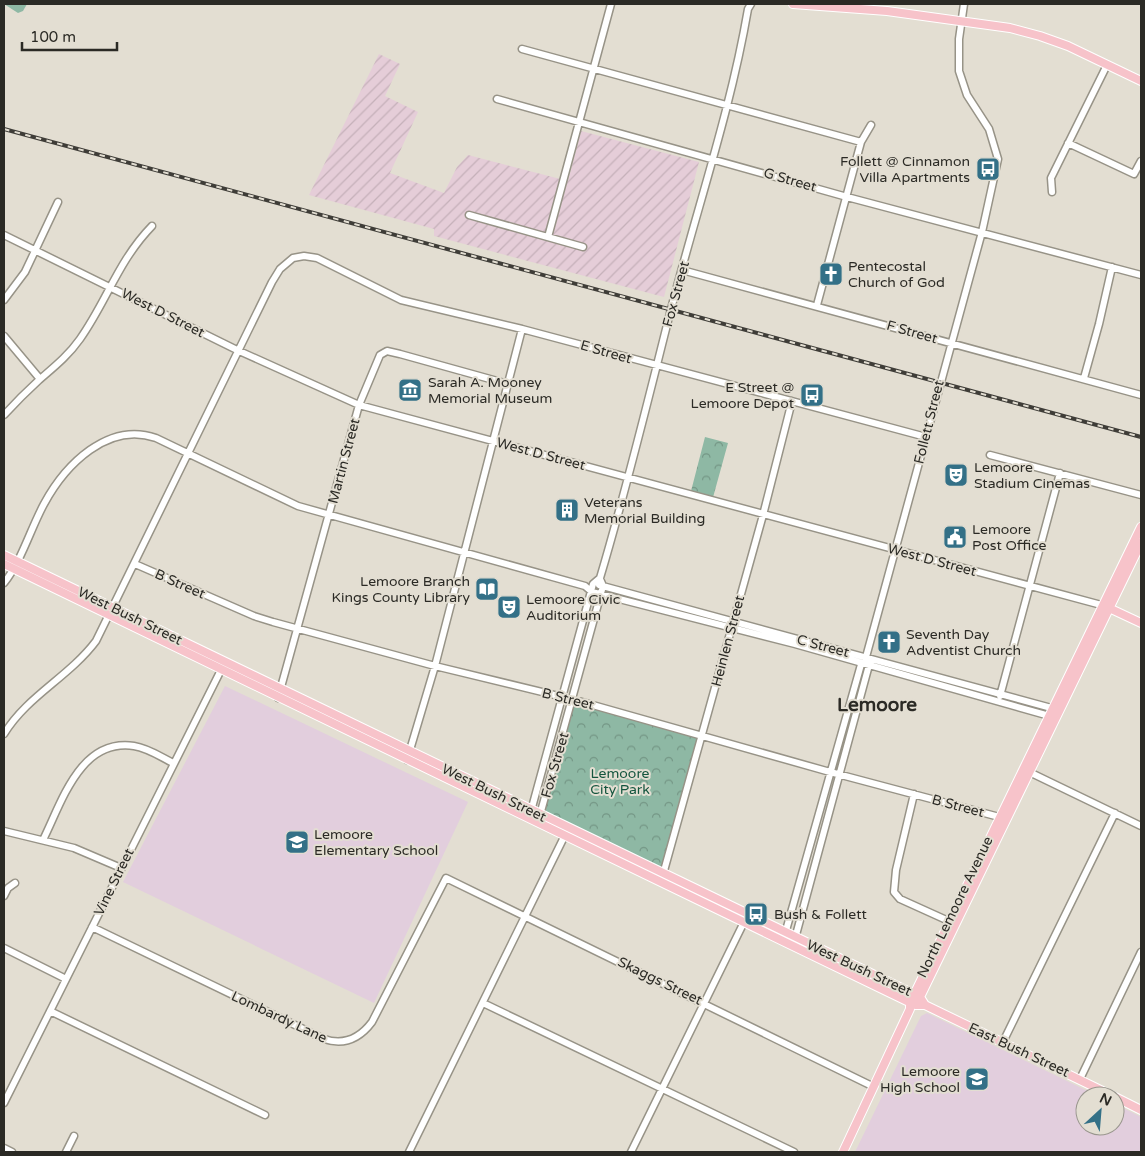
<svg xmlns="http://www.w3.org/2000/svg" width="1145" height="1156" font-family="'Varela Round',sans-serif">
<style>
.industrial{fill:url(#industrial-furrows)}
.education{fill:#e2cedd}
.park{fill:url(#park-crowns)}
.garden{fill:#8eb8a4}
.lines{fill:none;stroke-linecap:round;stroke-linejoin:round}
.minor-casing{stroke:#979387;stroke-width:9}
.major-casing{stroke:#fff;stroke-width:10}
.minor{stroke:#fff;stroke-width:6}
.major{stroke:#f7c3ca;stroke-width:8}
.rail-casing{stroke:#3f3d38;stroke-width:4}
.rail{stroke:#e3ded2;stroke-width:2;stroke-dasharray:5.5;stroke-linecap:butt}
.labels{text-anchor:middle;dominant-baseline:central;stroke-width:4;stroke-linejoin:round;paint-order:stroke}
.poi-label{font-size:14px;fill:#2b2a25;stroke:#e3ded2;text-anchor:start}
.street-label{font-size:14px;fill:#2b2a25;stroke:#e3ded2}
.park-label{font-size:14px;fill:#14553e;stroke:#e3ded2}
.district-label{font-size:19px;font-weight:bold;fill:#2b2a25;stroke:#e3ded2}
</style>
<defs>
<pattern id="industrial-furrows" width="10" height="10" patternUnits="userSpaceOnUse" patternTransform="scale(1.25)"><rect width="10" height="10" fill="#e5cdd8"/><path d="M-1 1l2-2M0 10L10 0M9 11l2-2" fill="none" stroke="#c5b0b9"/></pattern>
<pattern id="park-crowns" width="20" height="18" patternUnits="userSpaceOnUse" patternTransform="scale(1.25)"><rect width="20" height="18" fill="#8eb8a4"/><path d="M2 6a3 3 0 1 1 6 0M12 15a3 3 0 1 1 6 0" fill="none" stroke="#749685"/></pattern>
</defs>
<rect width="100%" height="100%" fill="#e3ded2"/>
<path class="industrial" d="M379 54 400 64 385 96 418 112 390 173 444 193 457 167 468 155 568 181 581 131 699 162 664 297 434 236V229L309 195Z"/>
<path class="education" d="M225 686 468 802 374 1003 123 882Z
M927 1013 1098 1096H1085V1126H1115V1104L1141 1117V1152H855L921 1016Z"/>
<path class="park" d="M705 437 728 443 712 501 690 495Z
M573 700 701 735 663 874 540 815Z"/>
<path class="garden" d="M4 4H27L23 11 18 13Z"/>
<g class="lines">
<g class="minor-casing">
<path id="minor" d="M522 49 861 142
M497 99 847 197 1141 275
M1068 143 1134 174 1141 161
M1052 192 1051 178 1107 65
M469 215 583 247
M4 235 237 350 359 405 1105 606
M548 237 611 4
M682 270 1141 395
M4 300 25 272 58 202
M817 305 861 142 871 125
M4 336 40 379
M1084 378 1099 324 1112 267
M4 415C15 403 27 391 39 380 54 367 68 356 80 339 107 301 118 261 152 226
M990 455 1141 495
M135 564 254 616 273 622 435 666 575 700 830 772 1003 818
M600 579 603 586 540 815 533 820 531 811 593 584 600 578C626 491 647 404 669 317 695 214 730 114 748 9L751 4
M4 583C22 560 30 530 44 504 65 465 108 421 156 438L298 506 585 586 592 592 795 644 1053 717
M599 585 1055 709
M1000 696 1060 473
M278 698 359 405 380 355 387 351 400 354 508 384
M4 734C27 696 69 677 96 641L272 282 280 269 293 258 304 256 317 258 401 300 522 329 926 437
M407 760 435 666 522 329
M1025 770 1141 826
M914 794 896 870 894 892 900 899 953 923
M4 831 74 848 121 868
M43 840C62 802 80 738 134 746 148 748 161 757 173 763
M662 878 763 515 792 401
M4 896 8 888 15 883
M92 927 324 1039C345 1046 360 1038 372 1022L446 878 872 1086
M783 941 862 661
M793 946 869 665 866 657 982 232 998 159 989 129 967 95 959 71V39L964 4
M4 948 66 979
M483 1003 794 1152
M50 1011 265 1115
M1003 1042 1115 813
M1080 1079 1141 952
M4 1103 225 662
M4 1148 12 1152
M66 1152 74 1136
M409 1152 568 829
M631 1152 746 918"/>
</g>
<g class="major-casing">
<path id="major" d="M793 4 887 11 1010 28 1040 36 1068 46 1141 81
M4 555 914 994 920 997 925 1005
M4 564 915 1005H925L1113 1096
M1109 608 1141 623
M918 1001 1141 543
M1115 1097 1141 1110
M843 1152 910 1009V1003L1141 527"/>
</g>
<use href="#minor" class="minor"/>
<use href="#major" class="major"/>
<g class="rail-casing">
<path id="rail" d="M4 129 1141 437"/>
</g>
<use href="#rail" class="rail"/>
</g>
<defs>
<g id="bus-square" transform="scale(1.25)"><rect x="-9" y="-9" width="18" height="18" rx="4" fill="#337087" stroke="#e3ded2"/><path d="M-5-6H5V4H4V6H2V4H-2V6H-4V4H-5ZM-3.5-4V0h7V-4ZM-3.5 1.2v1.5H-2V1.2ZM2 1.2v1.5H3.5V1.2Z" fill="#fff"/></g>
<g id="church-square" transform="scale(1.25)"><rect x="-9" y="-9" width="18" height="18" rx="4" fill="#337087" stroke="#e3ded2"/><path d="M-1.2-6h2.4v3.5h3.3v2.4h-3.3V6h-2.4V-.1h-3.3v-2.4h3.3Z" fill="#fff"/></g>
<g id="museum-square" transform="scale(1.25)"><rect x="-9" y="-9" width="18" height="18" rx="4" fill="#337087" stroke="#e3ded2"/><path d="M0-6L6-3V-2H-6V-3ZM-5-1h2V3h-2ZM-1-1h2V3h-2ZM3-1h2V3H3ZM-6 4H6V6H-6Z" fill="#fff"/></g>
<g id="theatre-square" transform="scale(1.25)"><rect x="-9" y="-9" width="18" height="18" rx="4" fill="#337087" stroke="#e3ded2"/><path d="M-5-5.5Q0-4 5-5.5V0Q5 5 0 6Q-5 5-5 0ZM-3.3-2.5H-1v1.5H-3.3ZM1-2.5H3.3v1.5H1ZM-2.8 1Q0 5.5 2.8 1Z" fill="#fff"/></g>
<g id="building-square" transform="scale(1.25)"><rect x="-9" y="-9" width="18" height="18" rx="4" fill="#337087" stroke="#e3ded2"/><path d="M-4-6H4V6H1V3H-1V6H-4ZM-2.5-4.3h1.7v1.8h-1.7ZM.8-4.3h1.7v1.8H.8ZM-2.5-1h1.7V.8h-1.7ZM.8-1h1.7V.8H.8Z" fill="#fff"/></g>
<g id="civic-square" transform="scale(1.25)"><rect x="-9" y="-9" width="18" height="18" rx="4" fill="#337087" stroke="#e3ded2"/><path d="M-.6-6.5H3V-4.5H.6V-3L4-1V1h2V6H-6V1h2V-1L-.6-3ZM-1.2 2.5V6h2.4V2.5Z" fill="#fff"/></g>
<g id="library-square" transform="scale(1.25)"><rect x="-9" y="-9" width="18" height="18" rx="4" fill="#337087" stroke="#e3ded2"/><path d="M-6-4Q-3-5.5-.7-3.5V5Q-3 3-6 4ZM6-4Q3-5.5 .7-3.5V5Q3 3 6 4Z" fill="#fff"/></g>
<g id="school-square" transform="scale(1.25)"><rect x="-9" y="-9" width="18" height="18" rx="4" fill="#337087" stroke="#e3ded2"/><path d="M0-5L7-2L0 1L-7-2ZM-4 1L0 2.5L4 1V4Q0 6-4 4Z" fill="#fff"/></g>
</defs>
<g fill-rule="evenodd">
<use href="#bus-square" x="988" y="169"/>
<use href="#church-square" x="831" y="274"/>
<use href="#museum-square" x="410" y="390"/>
<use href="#bus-square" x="812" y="395"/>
<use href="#theatre-square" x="956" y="475"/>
<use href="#building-square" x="567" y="510"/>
<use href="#civic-square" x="955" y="537"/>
<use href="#library-square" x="487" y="589"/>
<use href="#theatre-square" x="509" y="607"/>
<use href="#church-square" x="889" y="642"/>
<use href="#school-square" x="297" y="842"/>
<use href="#bus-square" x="756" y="914"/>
<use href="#school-square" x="977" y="1079"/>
</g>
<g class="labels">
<g class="poi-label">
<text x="970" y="161" text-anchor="end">Follett @ Cinnamon<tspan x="970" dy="16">Villa Apartments</tspan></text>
<text x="848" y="266">Pentecostal<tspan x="848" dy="16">Church of God</tspan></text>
<text x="428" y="382">Sarah A. Mooney<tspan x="428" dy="16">Memorial Museum</tspan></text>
<text x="794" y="387" text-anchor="end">E Street @<tspan x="794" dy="16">Lemoore Depot</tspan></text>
<text x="974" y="467">Lemoore<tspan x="974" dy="16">Stadium Cinemas</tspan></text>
<text x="584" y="502">Veterans<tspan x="584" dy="16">Memorial Building</tspan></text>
<text x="972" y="529">Lemoore<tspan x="972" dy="16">Post Office</tspan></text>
<text x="470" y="581" text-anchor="end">Lemoore Branch<tspan x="470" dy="16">Kings County Library</tspan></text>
<text x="526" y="599">Lemoore Civic<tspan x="526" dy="16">Auditorium</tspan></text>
<text x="906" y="634">Seventh Day<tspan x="906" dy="16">Adventist Church</tspan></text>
<text x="314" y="834">Lemoore<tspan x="314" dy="16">Elementary School</tspan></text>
<text x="774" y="914">Bush &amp; Follett</text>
<text x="960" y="1071" text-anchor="end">Lemoore<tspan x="960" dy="16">High School</tspan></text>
</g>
<g class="street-label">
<text transform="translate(790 180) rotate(16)">G Street</text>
<text transform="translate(676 294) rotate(-75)">Fox Street</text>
<text transform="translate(163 313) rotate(27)">West D Street</text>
<text transform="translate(912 332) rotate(16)">F Street</text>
<text transform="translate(606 352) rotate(16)">E Street</text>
<text transform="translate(929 422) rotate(-76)">Follett Street</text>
<text transform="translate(541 454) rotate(15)">West D Street</text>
<text transform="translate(344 461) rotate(-75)">Martin Street</text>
<text transform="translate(932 560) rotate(15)">West D Street</text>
<text transform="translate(180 584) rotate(24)">B Street</text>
<text transform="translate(130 616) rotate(26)">West Bush Street</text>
<text transform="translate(728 641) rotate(-75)">Heinlen Street</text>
<text transform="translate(823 646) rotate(15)">C Street</text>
<text transform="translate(568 699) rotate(14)">B Street</text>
<text transform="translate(555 765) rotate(-74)">Fox Street</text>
<text transform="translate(494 793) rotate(26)">West Bush Street</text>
<text transform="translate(958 806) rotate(15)">B Street</text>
<text transform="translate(114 882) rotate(-64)">Vine Street</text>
<text transform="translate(955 907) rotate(-64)">North Lemoore Avenue</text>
<text transform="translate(859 968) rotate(25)">West Bush Street</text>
<text transform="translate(660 981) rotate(26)">Skaggs Street</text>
<text transform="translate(279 1017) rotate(25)">Lombardy Lane</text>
<text transform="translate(1019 1050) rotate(25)">East Bush Street</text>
</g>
<g class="park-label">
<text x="620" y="773">Lemoore<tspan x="620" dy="16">City Park</tspan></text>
</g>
<g class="district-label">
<text x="877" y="705">Lemoore</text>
</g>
</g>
<rect width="1145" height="1156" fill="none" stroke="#2b2a25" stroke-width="10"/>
<g transform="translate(1100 1111) rotate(26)"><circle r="24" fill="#e3ded2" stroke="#99968d"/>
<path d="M0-4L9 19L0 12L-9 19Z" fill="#337087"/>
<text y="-8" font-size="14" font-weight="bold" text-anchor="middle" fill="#2b2a25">N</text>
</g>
<path d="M22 42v8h95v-8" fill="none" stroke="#2b2a25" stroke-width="2.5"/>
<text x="30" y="42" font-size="15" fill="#2b2a25" stroke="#e3ded2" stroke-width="4" paint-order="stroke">100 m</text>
</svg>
